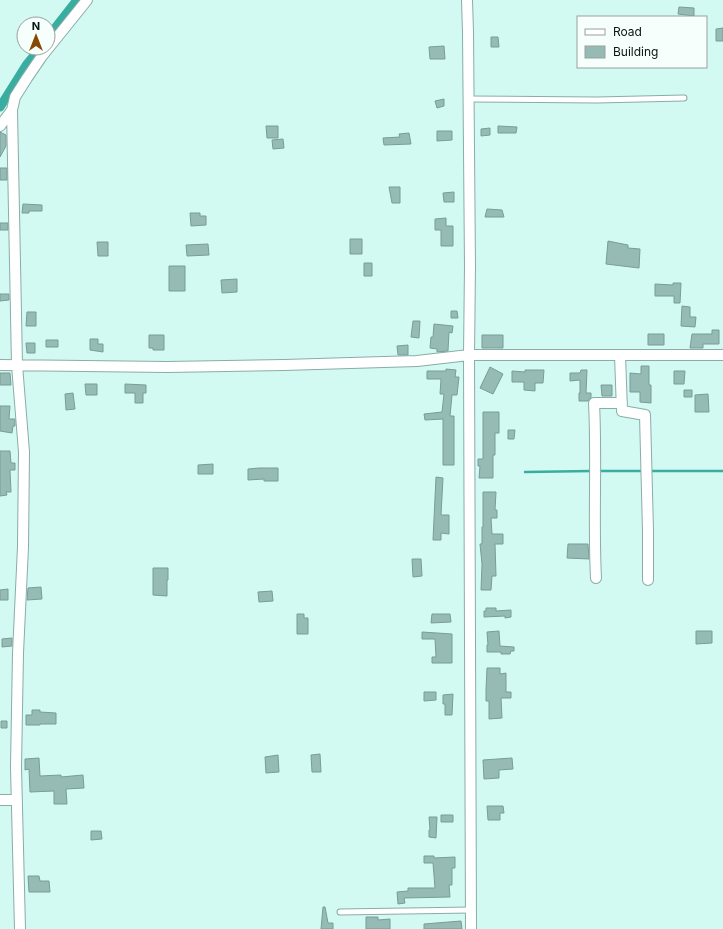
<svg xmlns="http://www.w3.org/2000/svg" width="723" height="929" font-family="Inter,sans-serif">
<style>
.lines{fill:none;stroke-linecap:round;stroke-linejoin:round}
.stream{stroke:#39ada0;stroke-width:2.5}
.canal{stroke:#39ada0;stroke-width:9}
.building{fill:#96bbb5;stroke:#799c97}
.lane-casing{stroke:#89ada7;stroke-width:7}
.street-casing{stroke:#89ada7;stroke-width:12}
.lane{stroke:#fff;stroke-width:5}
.street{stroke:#fff;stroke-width:10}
</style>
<rect width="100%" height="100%" fill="#d3f9f3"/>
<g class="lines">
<path class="stream" d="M597 471H644
M649 471H723
M525 472 592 471"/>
<path class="canal" d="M48 37 77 0
M0 107 27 64 40 48"/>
</g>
<path class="building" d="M679 7 694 8V16L678 14Z
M723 28V41H716V29Z
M491 37H498L499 47H491Z
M444 46 445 59H430L429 47Z
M444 99V106L437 108 435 101Z
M266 126H278V138H267Z
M498 126 517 127 516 133H498Z
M490 128V135L481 136V129Z
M437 131H452V140L437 141Z
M0 132 6 135V146L0 157Z
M409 133 411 144 384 145 383 138 400 137 399 134Z
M283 139 284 148 273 149 272 140Z
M0 168H7V180H0Z
M389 187H400V203H392Z
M454 192V202H444L443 193Z
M23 204 42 205V211H29V213H22Z
M487 209 502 210 504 217H485Z
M190 213H200V216H206V225L191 226Z
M446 218V226H453V246H441V230H435V219Z
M0 223H8V230H0Z
M350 239H362V254H350Z
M608 241 628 245V248L640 249 639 268 606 264Z
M97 242H108V256H98Z
M208 244 209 255 187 256 186 245Z
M364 263H372V276H364Z
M169 266H185V291H169Z
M237 279V292L222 293 221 280Z
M673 283H681L680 303H674V296H655V284L673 285Z
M0 294H9V300L0 301Z
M682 306 690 307V317H696L695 327 681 326Z
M451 311H457L458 318H451Z
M27 312H36V326H26Z
M413 321H420L419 338 411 337Z
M434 324 453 326 452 333 449 332 448 351 437 352V349L430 348 431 337H433Z
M712 330H719V344H703V348H690L692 334H712Z
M648 334H664V345H648Z
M149 335H164V350H153V348H149Z
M482 335H503V348H482Z
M90 339H98V344H103V352L90 350Z
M46 340H58V347H46Z
M26 343H35V353H27Z
M408 345V355H398L397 346Z
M641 366H649V385H651V403L640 402V392H630V373L641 374Z
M490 367 503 374 493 394 480 388Z
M446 369 456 370 455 377H459L457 395H452L450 416H454V465H443V419L425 420 424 414 442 412 444 394H440L441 379H427V371H446Z
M525 370H544L543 383H535V391L524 390V382H512V371L525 372Z
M581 370H587L586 393H591V397L588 401H579V393H580V380L570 381V373H580Z
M674 371H685L684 384H674Z
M0 373H10L11 385H0Z
M85 384H97V395H86Z
M125 384 146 385V393H143V403H135V393H125Z
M601 385H612V396H602Z
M684 390H692V397H684Z
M73 393 75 409 66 410 65 394Z
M708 394 709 412H695V395Z
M0 406H10L9 419H15V426H13L12 433 0 431Z
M483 412H499V433H495V455H493V478H479L480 466H478V459H483Z
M508 430H515L514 439H508Z
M0 451H10L11 463H15V470H10L11 492H6L7 495 0 496Z
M213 464V474H198V465Z
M259 468H278V481H264V479L248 480V469Z
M436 477 443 478 441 515H449V534L441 533V540H433Z
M483 492H496L495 510H497V518H491L492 534H503V544H495L496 576H492L491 590H481L482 564 480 544H482V527H483Z
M568 544H588L589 559 567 558Z
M412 559H421L422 576 413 577Z
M153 568H168V580H167V596L153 595Z
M41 587 42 599 27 600 28 588Z
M8 589V600H0V590Z
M272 591 273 601 259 602 258 592Z
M486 608H496V611L511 610V617L505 618V616L484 617V611H486Z
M297 614H304V618H308V634H297Z
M432 614H450L451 622 431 623Z
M499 631 500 646 514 647V651H511L510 654H501V652H487V645H488L487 632Z
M696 631H712V643L696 644Z
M422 632 452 634V663H432V657H436L435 639H422Z
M12 638V646L2 647V639Z
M487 668H500V674L506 673V692H511V698H501L502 718 489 719V701H486V690Z
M424 692H436V700L424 701Z
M453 694 452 715H445V704H443V695Z
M32 710H40V712L56 713V724H40V725H26V715H32Z
M1 721H7V728H1Z
M320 754 321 772H312L311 755Z
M278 755 279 772 266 773 265 757Z
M39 758 40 776 61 775V777L83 775 84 788 66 789 67 804H54V791L30 792 29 769 25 770V759Z
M512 758 513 769 499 770V778L484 779 483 760Z
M487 806H503L504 813H500V820H488Z
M441 815H453V822H441Z
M429 817H437L436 838 429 837V830H430Z
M91 831H101L102 839 91 840Z
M424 856H434V858L455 857V868H452V885H449L450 897 404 898 405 903 398 904 397 892 408 891V888H435L433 863H424Z
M28 876H39L40 881H49L50 892H29Z
M323 907H325L328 923H333V929H321Z
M366 917H378V920L390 919V929H366Z
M461 921 462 929H424V924Z"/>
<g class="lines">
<g class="lane-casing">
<path id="lane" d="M468 99 597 100 684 98
M340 912 471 910"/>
</g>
<g class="street-casing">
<path id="street" d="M467 0 468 32 470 266 469 355 471 929
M0 126 12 110
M620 355 622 411 645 415 648 531V580
M0 365 167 367 284 365 417 361 469 355H723
M596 578C593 520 597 461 594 403H622
M0 800H17
M20 929 16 767 18 653 23 547 24 452 17 365 12 110 15 97 27 78 42 56 87 0"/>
</g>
<use href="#lane" class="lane"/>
<use href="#street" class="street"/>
</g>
<rect x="577" y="16" width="130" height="52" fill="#f7fffd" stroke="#97a19f"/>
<rect x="585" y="29" width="20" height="6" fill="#ffffff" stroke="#97a19f"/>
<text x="613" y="36" font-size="12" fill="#071513">Road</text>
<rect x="585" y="46" width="20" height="12" fill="#96bbb5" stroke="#97a19f"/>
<text x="613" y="56" font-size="12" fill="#071513">Building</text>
<g transform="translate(36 36)"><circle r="19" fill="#f7fffd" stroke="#97a19f"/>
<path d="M0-3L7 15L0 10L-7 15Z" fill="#864a05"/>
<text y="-6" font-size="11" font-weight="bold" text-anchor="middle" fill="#071513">N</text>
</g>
</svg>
